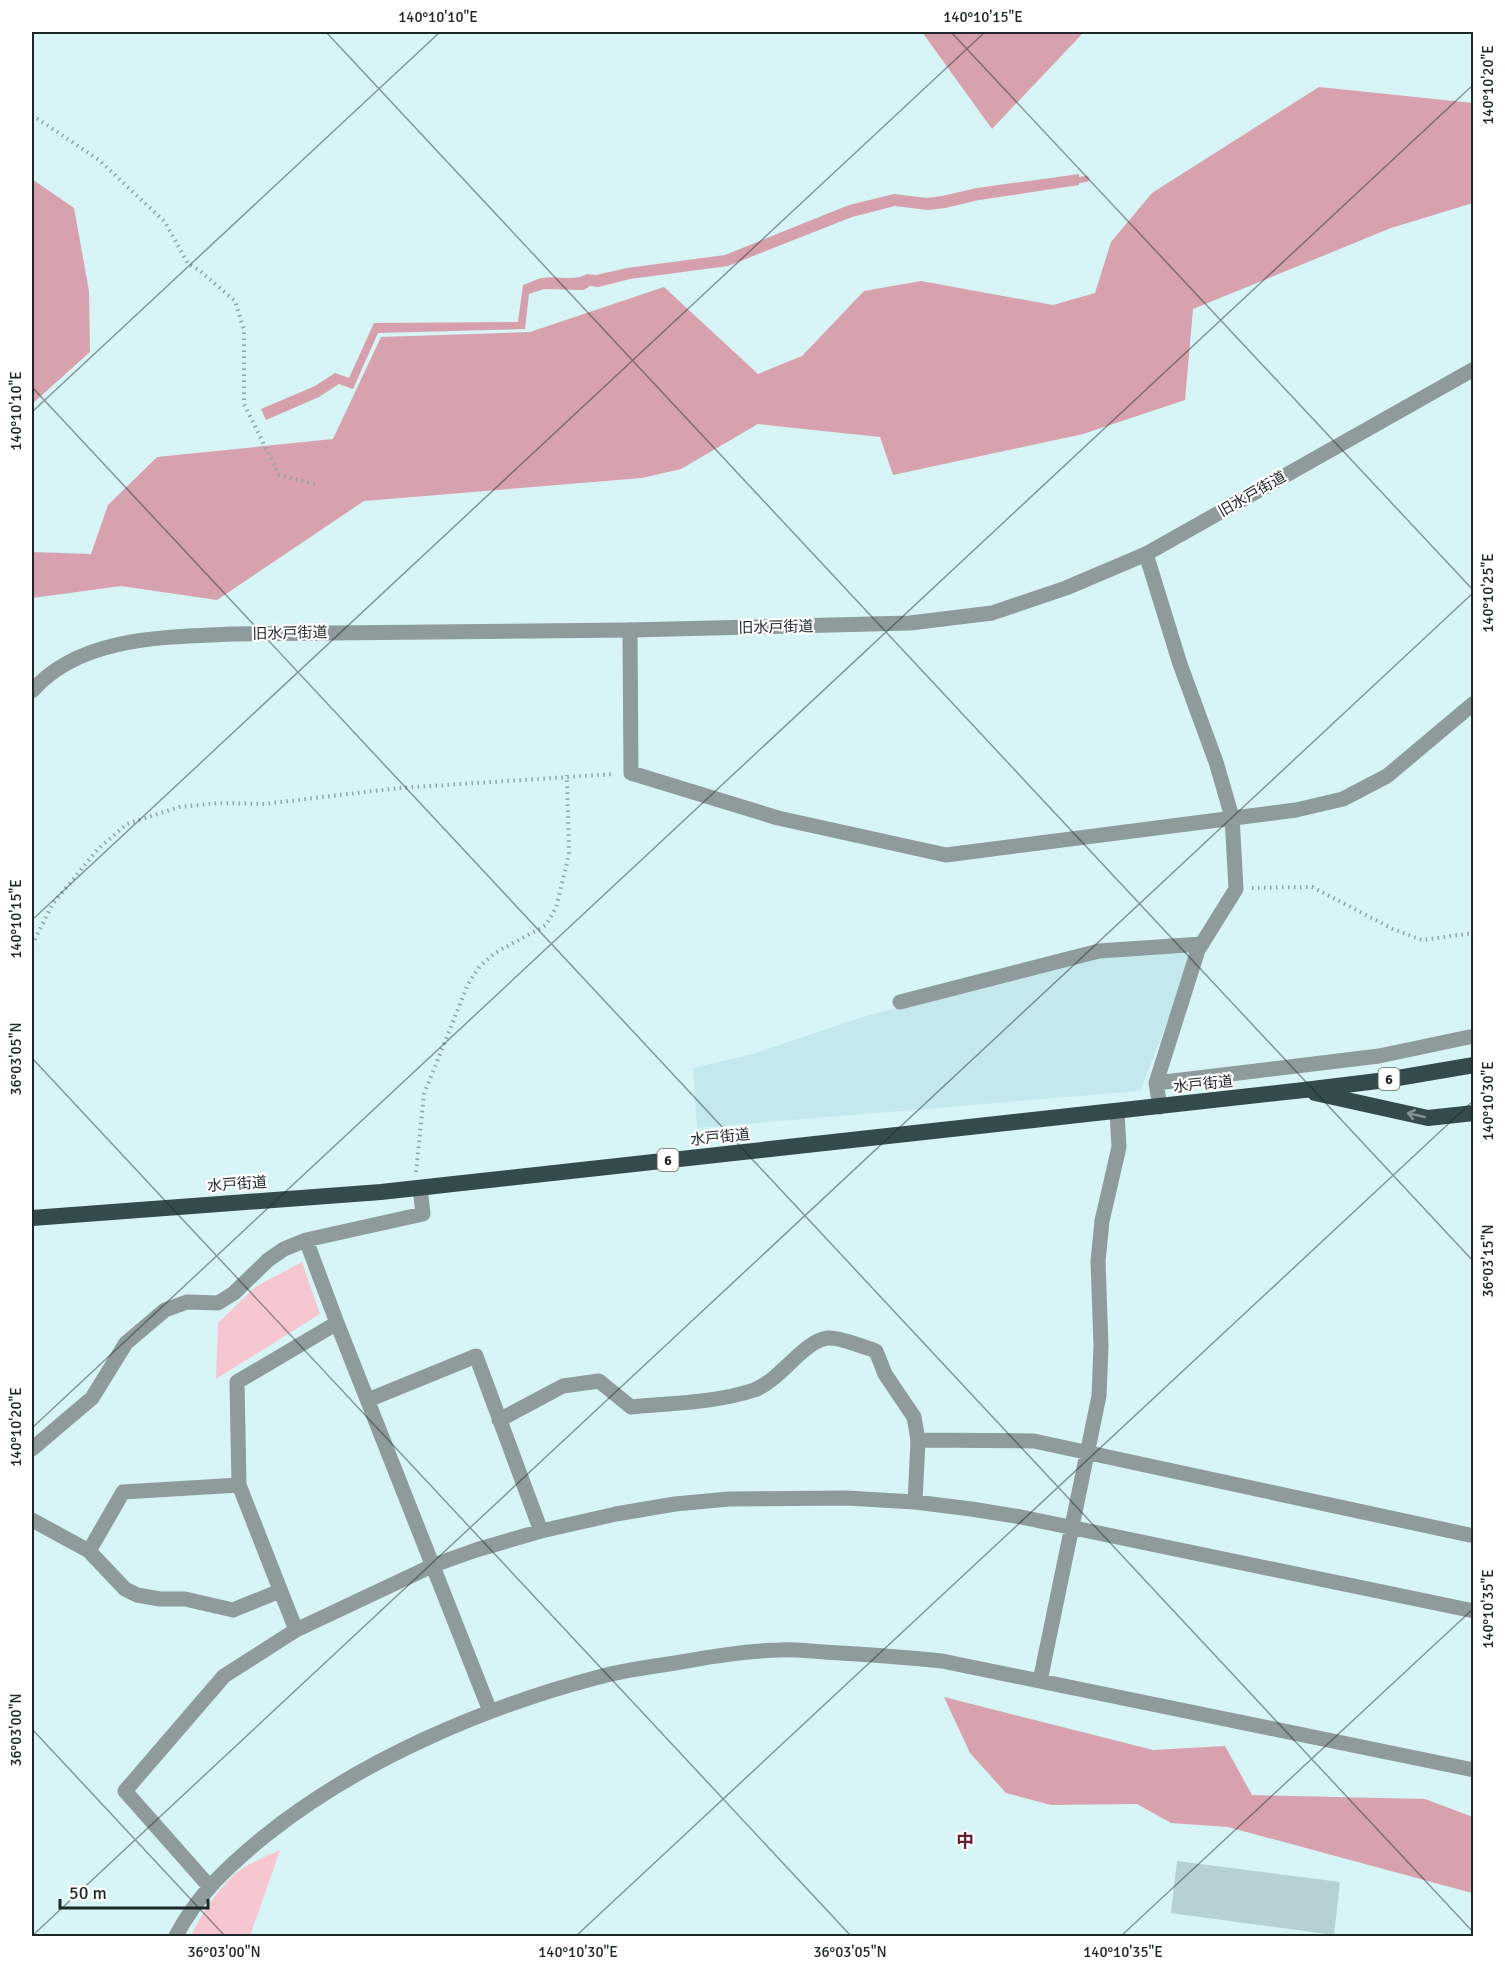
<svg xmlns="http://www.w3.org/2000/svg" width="1505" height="1968" font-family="Signika,'Noto Sans JP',sans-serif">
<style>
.built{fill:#c4e9ec}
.green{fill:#f6c7d0}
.forest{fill:#d7a2ad}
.water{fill:#d5a0ab}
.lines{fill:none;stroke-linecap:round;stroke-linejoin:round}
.stream{stroke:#d5a0ab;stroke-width:6}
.building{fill:#b5d1d3}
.path{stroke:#8ea4a5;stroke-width:4;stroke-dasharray:1.5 4.5;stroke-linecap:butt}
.minor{stroke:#8e9a9b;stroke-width:15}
.tertiary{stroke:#8e9a9b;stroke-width:15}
.trunk{stroke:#344a4c;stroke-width:16}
.oneway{stroke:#859294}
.ticks{fill:none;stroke:#1c2728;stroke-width:1.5;stroke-opacity:0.45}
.labels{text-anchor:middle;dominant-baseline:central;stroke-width:4.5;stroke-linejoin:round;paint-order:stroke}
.shield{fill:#fff;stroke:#606868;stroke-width:1.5}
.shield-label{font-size:14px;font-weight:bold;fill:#1c2728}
.street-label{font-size:15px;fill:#1c2728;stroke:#fff}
.quarter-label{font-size:18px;font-weight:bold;fill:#641f34;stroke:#fff}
.neatline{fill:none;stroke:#1c2728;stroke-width:2}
.ticks-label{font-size:15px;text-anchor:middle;fill:#1c2728}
</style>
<rect width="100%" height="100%" fill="#d7f4f6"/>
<path class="built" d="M1195 951 1140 1091 697 1128 693 1068 753 1054 863 1017 1103 952Z"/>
<path class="green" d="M302 1262 320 1314 216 1379 218 1323 255 1287Z
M280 1850 250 1936H191C201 1914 216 1892 234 1875 246 1864 265 1857 280 1850Z"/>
<path class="forest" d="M922 32H1084L992 129Z
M1319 87 1473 103V203L1391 228 1193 309 1185 400 1083 434 893 475 880 437 758 424 681 469 642 478 364 501 217 600 121 586 32 598V552L91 554 108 505 157 457 333 439 381 337 530 332 664 287 758 374 802 356 864 291 921 281 1053 305 1095 293 1111 242 1152 193Z
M32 179 74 208 89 291 90 352 32 404Z
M944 1697 1153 1750 1225 1746 1252 1795 1425 1799 1473 1817V1896L1472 1893 1228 1827 1171 1823 1137 1804 1051 1805 1006 1793 970 1753Z"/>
<path class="water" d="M1079 174V185L979 200 945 208 928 210 895 206 852 217 728 266 630 279 598 287 590 286 584 290 544 289 529 294 525 329 378 333 353 389 339 384 319 397 266 420 261 409 315 386 335 373 349 378 374 323 518 322 523 285C529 283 536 279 542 278 557 275 574 282 587 274L596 275 627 268 725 255 849 205 894 194 927 198 942 196 977 188Z"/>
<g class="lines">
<path class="stream" d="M1072 181 1086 179"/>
</g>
<path class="building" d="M1177 1861 1340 1882 1334 1935 1171 1913Z"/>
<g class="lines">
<path class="path" d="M32 115 99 160 165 222 188 264 199 270 235 301 244 330V404L279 475 318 485
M1252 888 1312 887 1393 929 1422 940 1474 933
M32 945 52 905 97 850 127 824 179 807 219 803 264 804 399 788 615 774
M416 1172 424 1094 468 984 480 966 495 953 546 925 556 908 569 854 567 775"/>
<path class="minor" d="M1146 554 1180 664 1216 762 1232 817 1236 889 1198 950 1156 1083 1160 1107
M630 630 631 773 778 818 946 855 1296 810 1343 799 1387 776 1474 703
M900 1002 1099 951 1202 944
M1156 1083 1379 1056 1474 1036
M306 1240 337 1323
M368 1400 476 1356 541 1531
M499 1420 563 1386 599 1381 631 1407C671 1403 715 1403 754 1390 781 1380 804 1340 828 1338 840 1337 864 1347 876 1351L885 1374 914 1417 918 1440 915 1502
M918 1440 1034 1441 1474 1536
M32 1449 92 1398 126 1343 165 1310 187 1302 218 1303 234 1293 268 1260 284 1249 306 1240 423 1214 420 1188
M32 1520 89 1551 125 1589 137 1595 160 1599H185L233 1610 280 1591
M89 1551 123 1492 239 1485
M296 1630 239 1485 237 1382 337 1323 490 1711
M1040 1681 1099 1396 1101 1346 1098 1261 1102 1221 1119 1147 1117 1111
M209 1886 125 1791 224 1676 296 1630 434 1565 476 1550 541 1531 616 1514 675 1504 729 1499 846 1498 915 1502 971 1509 1021 1517 1474 1611
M176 1936C197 1895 229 1865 265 1836 358 1761 484 1707 599 1677 624 1670 650 1667 675 1663 709 1657 744 1651 779 1650 793 1649 809 1651 824 1652 863 1654 902 1657 942 1661L1474 1770"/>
<path class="tertiary" d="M32 691C80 636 165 637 233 634L630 630 910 623 992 613 1066 588 1146 554 1474 369"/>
<path class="trunk" d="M1315 1093 1428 1118 1474 1113
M32 1218 381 1192 1304 1090 1386 1080 1474 1065"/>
</g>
<defs><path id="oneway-shaft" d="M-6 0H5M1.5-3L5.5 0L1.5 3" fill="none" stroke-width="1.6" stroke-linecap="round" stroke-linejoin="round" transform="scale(1.5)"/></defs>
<use class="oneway" href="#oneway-shaft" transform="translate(1416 1115) rotate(-167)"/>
<path class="ticks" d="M326 32 1474 1262M951 32 1474 591M32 387 1474 1933M32 412 440 32M32 920 985 32M32 1058 851 1936M32 1428 1474 84M32 1729 225 1936M32 1936 1474 592M576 1936 1474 1100M1121 1936 1474 1608"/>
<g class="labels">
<g class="shield">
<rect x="1378.5" y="1068" width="21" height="22" rx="4.5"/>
<rect x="657.5" y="1149" width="21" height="22" rx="4.5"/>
</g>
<g class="shield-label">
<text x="1389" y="1079">6</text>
<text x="668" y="1160">6</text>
</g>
<g class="street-label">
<text transform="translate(1252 494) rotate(-30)">旧水戸街道</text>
<text transform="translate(776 627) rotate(-1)">旧水戸街道</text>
<text transform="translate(290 633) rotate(-1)">旧水戸街道</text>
<text transform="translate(1203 1084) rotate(-6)">水戸街道</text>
<text transform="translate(720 1137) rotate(-6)">水戸街道</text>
<text transform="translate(237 1184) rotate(-4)">水戸街道</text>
</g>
<g class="quarter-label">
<text x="965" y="1841">中</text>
</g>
</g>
<rect width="1505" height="1968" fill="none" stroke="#ffffff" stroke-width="66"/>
<path d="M60 1899v9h148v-9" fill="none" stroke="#1c2728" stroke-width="3"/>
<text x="69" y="1899" font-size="18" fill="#1c2728" stroke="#ffffff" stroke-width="4.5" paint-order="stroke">50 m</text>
<rect x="33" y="33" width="1439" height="1902" class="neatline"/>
<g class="ticks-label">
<text x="438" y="22">140°10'10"E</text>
<text x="983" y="22">140°10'15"E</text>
<text transform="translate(1488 85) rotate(-90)" y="5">140°10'20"E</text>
<text transform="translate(16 411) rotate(-90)" y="5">140°10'10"E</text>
<text transform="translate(1488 593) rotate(-90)" y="5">140°10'25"E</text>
<text transform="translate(16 919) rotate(-90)" y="5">140°10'15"E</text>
<text transform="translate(16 1059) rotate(-90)" y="5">36°03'05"N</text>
<text transform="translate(1488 1101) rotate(-90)" y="5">140°10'30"E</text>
<text transform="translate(1488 1261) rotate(-90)" y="5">36°03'15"N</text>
<text transform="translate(16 1427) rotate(-90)" y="5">140°10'20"E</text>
<text transform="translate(1488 1609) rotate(-90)" y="5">140°10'35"E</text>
<text transform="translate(16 1730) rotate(-90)" y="5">36°03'00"N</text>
<text x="224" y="1957">36°03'00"N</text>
<text x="578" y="1957">140°10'30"E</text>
<text x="850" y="1957">36°03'05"N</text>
<text x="1123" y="1957">140°10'35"E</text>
</g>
</svg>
